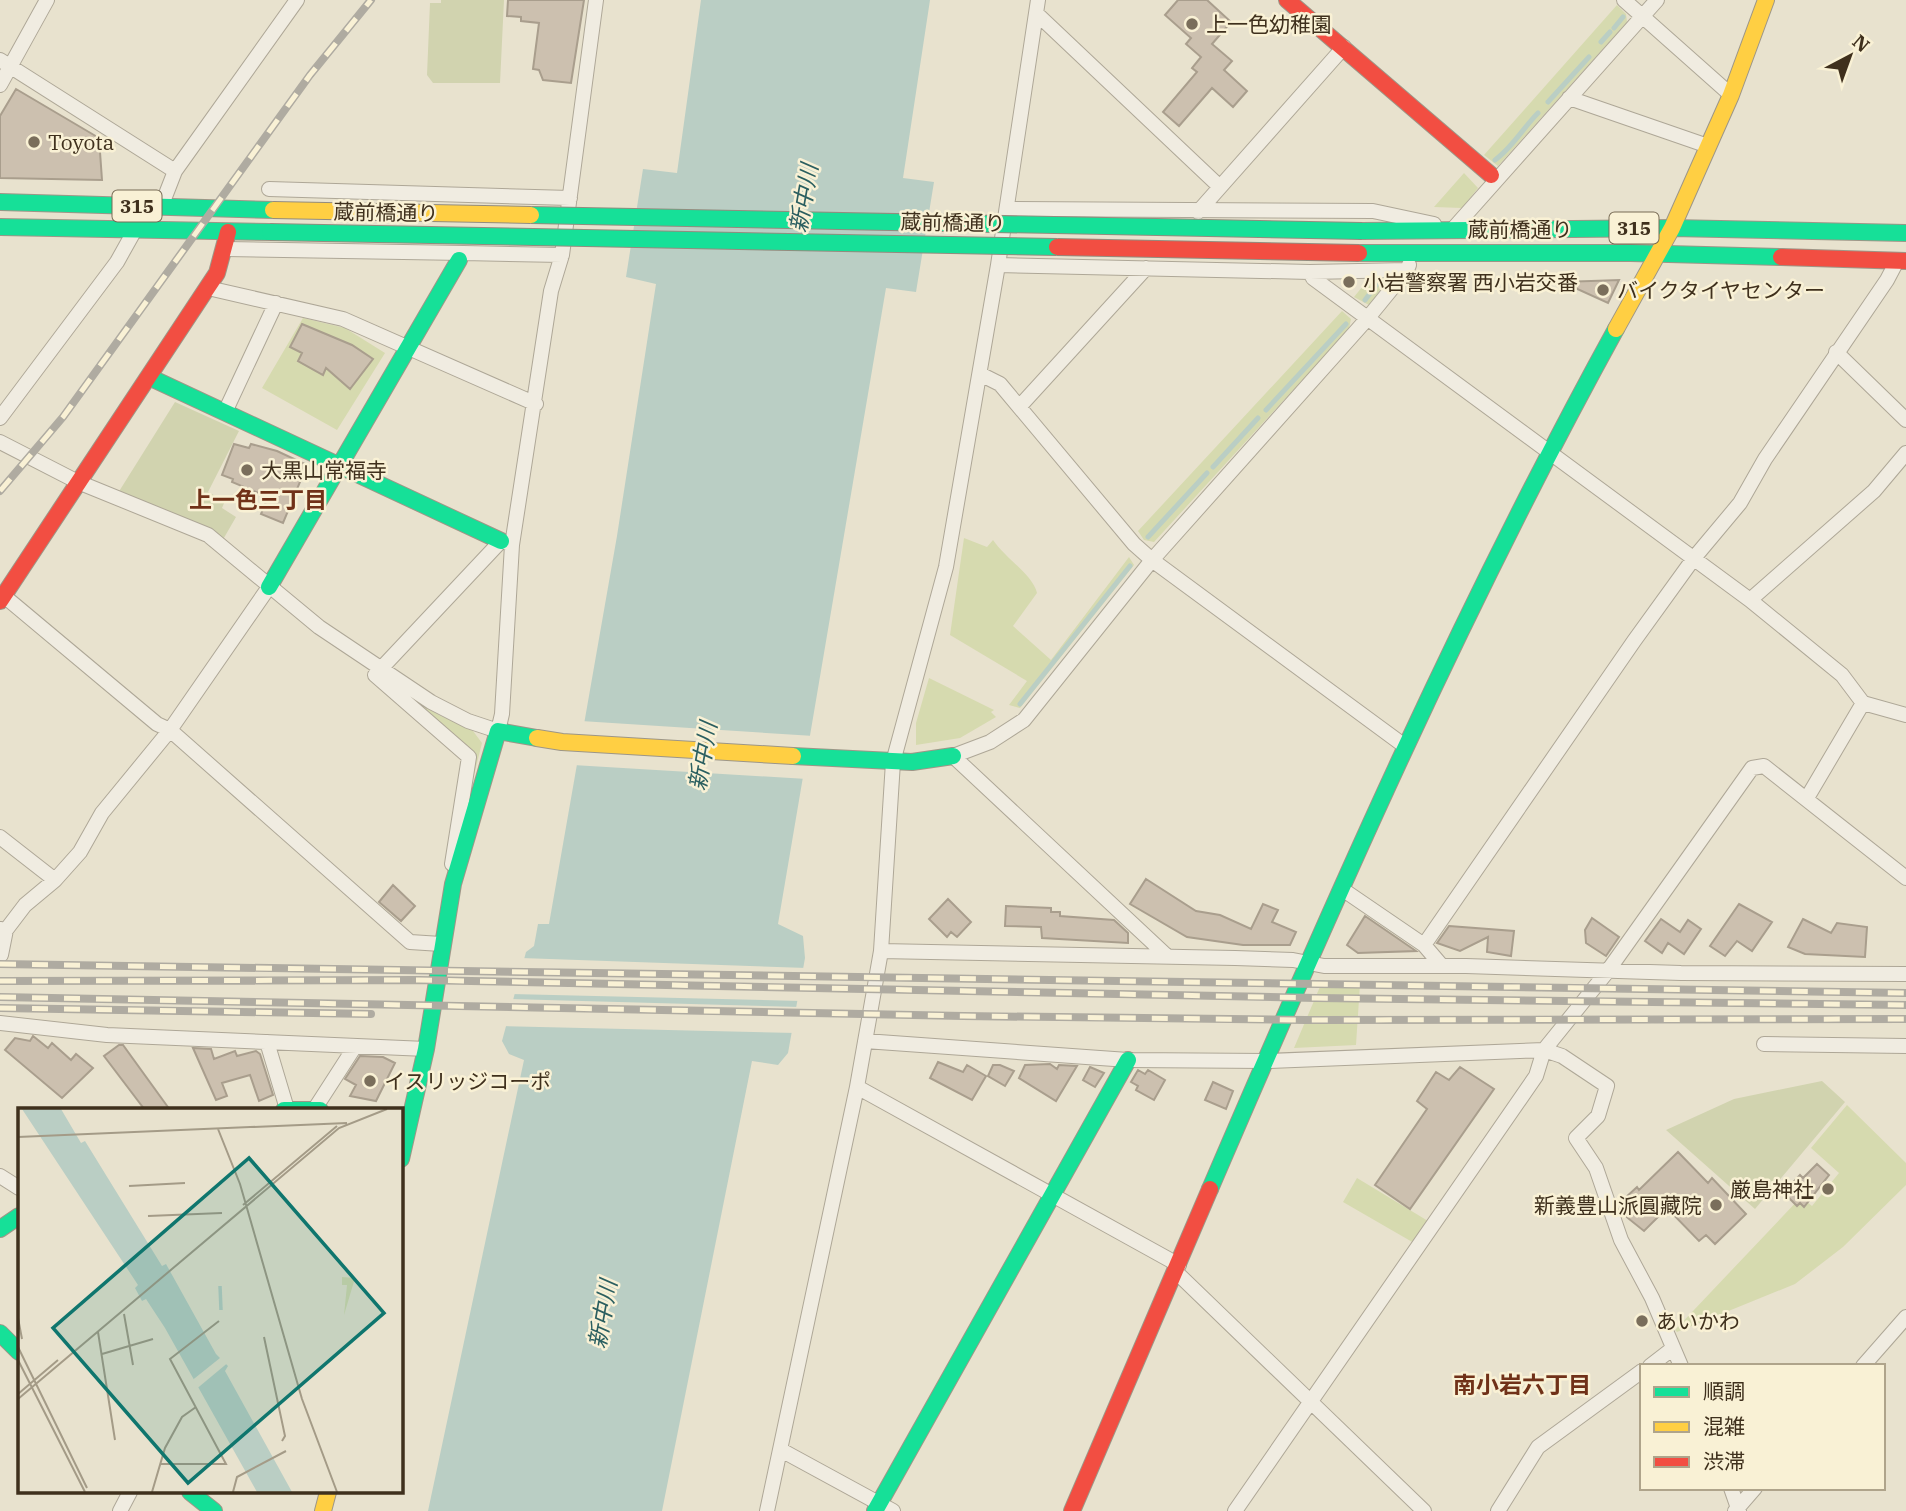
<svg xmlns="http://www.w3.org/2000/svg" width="1906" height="1511" font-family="'IBM Plex Serif','Noto Sans JP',serif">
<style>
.green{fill:#d6daaf}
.cemetery{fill:#d1d3af}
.water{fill:#bacec4}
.pier{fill:#e8e2ce}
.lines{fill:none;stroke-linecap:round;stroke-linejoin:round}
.stream{stroke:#bacec4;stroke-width:5}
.building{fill:#ccc0af;stroke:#a99e8d;stroke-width:2}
.street-casing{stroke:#aea797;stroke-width:16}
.fast-casing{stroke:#9d9687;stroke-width:18}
.slow-casing{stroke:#9d9687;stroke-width:18}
.jam-casing{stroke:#9d9687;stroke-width:18}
.street{stroke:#f0ece1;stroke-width:14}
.fast{stroke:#16e098;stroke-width:16}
.slow{stroke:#ffcf43;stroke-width:16}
.jam{stroke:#f24e42;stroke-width:16}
.rail-casing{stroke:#afaba1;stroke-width:8}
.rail{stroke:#f9f1d5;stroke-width:5;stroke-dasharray:16;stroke-linecap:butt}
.fast-bridge-casing{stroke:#938c7e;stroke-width:18;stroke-linecap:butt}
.slow-bridge-casing{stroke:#938c7e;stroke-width:18;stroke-linecap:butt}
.jam-bridge-casing{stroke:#938c7e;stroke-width:18;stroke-linecap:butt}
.fast-bridge{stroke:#16e098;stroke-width:16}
.slow-bridge{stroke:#ffcf43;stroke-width:16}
.jam-bridge{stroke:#f24e42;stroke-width:16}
.poi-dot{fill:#7a6e5b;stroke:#f9f1d5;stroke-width:2.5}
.labels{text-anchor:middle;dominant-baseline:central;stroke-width:5;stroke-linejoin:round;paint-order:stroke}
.shield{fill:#f9f1d5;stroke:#776a54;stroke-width:2}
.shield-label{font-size:19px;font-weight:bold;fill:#3f301d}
.poi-label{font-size:21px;fill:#3f301d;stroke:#f9f1d5;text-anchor:start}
.street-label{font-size:21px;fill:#3f301d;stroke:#f9f1d5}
.water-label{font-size:23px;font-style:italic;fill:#2b5f60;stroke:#f9f1d5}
.neighbourhood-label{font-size:23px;font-weight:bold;fill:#703118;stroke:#f9f1d5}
.inset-river{fill:none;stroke:#bacec4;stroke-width:3.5}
.inset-road{fill:none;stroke:#a49b87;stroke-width:2}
.view{fill:#0f766e;fill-opacity:0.15;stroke:#0f766e;stroke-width:3.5}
.inset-edge{fill:none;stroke:#3f301d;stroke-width:3.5}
</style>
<rect width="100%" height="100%" fill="#e8e2ce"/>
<path class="green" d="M1617 5 1626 14 1627 22 1498 166 1484 155Z
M1464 173 1478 188 1462 208 1434 207Z
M1371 276 1385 277 1388 280 1369 305 1354 297Z
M1342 311 1351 319 1349 329 1154 542 1144 540 1138 531Z
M303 318 345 328 385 353 337 430 262 388Z
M964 538 987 547 993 540C1005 558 1033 575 1037 593L1013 626 1051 660 1129 557 1134 565 1020 708 1009 705 1027 681 950 635Z
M929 678 994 710 991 712 996 717 960 738 916 745V723Z
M384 679 439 715 473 731 482 743 460 831 474 755Z
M1322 982 1360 984 1356 1045 1294 1048Z
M1847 1105 1906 1163V1185L1843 1247 1795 1284 1677 1332 1675 1330 1801 1197 1812 1206 1839 1173 1811 1148Z
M1357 1178 1428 1221 1414 1243 1343 1202Z"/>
<path class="cemetery" d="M441 0H504L500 83H433L427 75 430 3H441Z
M175 402 239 431 208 492 225 501 222 508 236 517 221 543 118 493Z
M1822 1081 1845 1102 1755 1209 1666 1130 1734 1099Z"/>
<path class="water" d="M701 0H930L903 178 934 182 916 292 886 288 778 924 803 936 805 958 788 1053 778 1065 752 1061 662 1511H428L524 1060 509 1054 502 1041 526 952 534 946 538 924H549L617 536 656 284 626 277 643 169 677 173Z"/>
<path class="pier" d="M581 721 814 736 807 779 573 765Z
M521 958 807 968 801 1001 511 994Z
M509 999 800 1007 796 1033 502 1026Z"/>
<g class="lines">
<path class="stream" d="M1614 28 1623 17
M1601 42 1610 32
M1548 102 1589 57
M1495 160C1512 148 1523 128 1538 113
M1365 300 1380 280
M1266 410 1346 324
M1213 467 1258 418
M1148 537 1207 473
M1020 704 1130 566"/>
</g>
<path class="building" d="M508 0H584L571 83 543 80 539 70 533 69 539 23 521 21V17L507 16Z
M1178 0H1207L1231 22 1212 44 1232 61 1224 70 1247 91 1233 107 1212 88 1179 126 1163 112 1197 72 1192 68 1201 57 1186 44 1191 38 1165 15Z
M16 89 99 138 102 180 0 178V116Z
M1619 280 1608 303 1562 282Z
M302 324 352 345 373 359 350 389 326 368 323 375 298 361 302 353 290 347Z
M234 444 249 448 251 444 277 451 307 465 283 523 261 514 268 497 232 482 233 479 222 475Z
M1146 879 1196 911 1220 915 1251 929 1263 904 1278 910 1272 922 1296 932 1290 945H1243L1187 937 1130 904Z
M393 885 415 906 401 921 379 902Z
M948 899 971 922 957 937 951 932 947 937 929 919Z
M1739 904 1772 922 1752 951 1737 941 1725 956 1710 946Z
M1006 906 1051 908V912H1060V916L1114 920 1128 933V943L1042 938 1041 927 1005 926Z
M1365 916 1416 951 1358 953 1347 945Z
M1592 918 1619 937 1606 956 1586 943 1585 930Z
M1661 919 1680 932 1688 920 1701 929 1684 954 1668 943 1662 953 1645 941Z
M1803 919 1831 933 1837 923 1867 927 1865 957 1805 954 1788 947Z
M1449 926 1514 931 1511 956 1487 952 1488 937 1460 951 1437 943Z
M33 1036 48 1048 52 1043 71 1060 76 1054 93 1068 62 1098 5 1050 15 1038 30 1041Z
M119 1045H123L170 1110H145L104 1056Z
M193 1048 211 1049 214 1059 235 1051 237 1056 256 1051 260 1054 273 1095 259 1101 250 1075 222 1083 227 1096 216 1100Z
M360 1056 383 1057 395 1063 376 1101 350 1096 356 1085 345 1079Z
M938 1062 963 1072 967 1065 986 1076 972 1100 930 1078Z
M1050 1064 1057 1069 1059 1065 1077 1066 1056 1101 1019 1078 1025 1065Z
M993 1065H1000L1014 1071 1005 1086 988 1076Z
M1090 1067 1104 1073 1095 1087 1083 1080Z
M1460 1067 1494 1089 1410 1209 1375 1185 1427 1109 1417 1101 1436 1072 1449 1080Z
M1138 1070 1145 1074 1148 1070 1165 1080 1154 1100 1136 1090 1138 1086 1131 1082Z
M1213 1082 1233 1091 1226 1109 1205 1100Z
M1678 1152 1708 1183 1712 1178 1746 1214 1715 1244 1706 1235 1699 1241 1667 1208 1644 1231 1624 1215 1632 1206 1624 1199 1637 1187 1639 1190Z
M1817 1164 1829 1175 1804 1207 1800 1203 1797 1206 1787 1196 1790 1192 1787 1189 1800 1175 1803 1178Z"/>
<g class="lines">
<g class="street-casing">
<path id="street" d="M1038 0 998 265 946 567 893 762 881 951 857 1087 1179 1265
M1624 0 1731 95
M1036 13 1220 187
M0 60 175 171
M0 85 47 0
M1569 98 1708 146
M269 189 570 198
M161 207 175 171 297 0
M1007 209 1373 211 1434 224
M1198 212 1344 47
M1453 229 1657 0
M226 249 463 253
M459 260 463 253 562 255
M998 265 1310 272 1407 270 1409 265
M1310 272 1313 278 1750 600 1842 675 1863 703 1906 715
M208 288 343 319 536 404
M1836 352 1906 420
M980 374 1000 384 1134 544 1152 560 1406 747
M1020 406 1146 268
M225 412 276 303
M0 418 117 262 136 228
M0 442 78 482 208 535 319 627 431 702 468 721 498 731 502 714 512 545 551 291 562 255 596 0
M4 596 157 724 170 730 410 942 441 944
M1750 600 1874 491 1906 453
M1807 798 1863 703
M0 837 55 880
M452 864 469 757 375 675 501 541 508 543
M1342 889 1424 945 1442 966
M0 929 6 930 25 905 55 880 80 852 102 813 170 730 269 587
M1424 945 1634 641 1694 558 1740 503 1765 459 1887 280 1897 261
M881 951 1235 958 1293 960 1324 966H1466L1681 973 1906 974
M1 955 6 930
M1167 956 953 756 990 742 1024 720 1152 560 1367 319 1407 270
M0 1023 107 1035 426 1049
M865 1041 1128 1060 1267 1061 1544 1050 1562 1056 1607 1086 1598 1116 1576 1138 1596 1168 1621 1240 1652 1298 1681 1366
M267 1042 287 1109
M1764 1044 1906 1046
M314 1110 354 1048
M0 1176 19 1188
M1176 1272 1424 1511
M1650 1366 1672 1349
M1863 1366 1906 1317
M781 1450 893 1511
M1731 1488 1739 1511
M120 1511 130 1492
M767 1511 857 1087
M1235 1511 1536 1076 1544 1050 1607 972 1752 768 1764 766 1906 878
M1498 1511 1538 1447 1642 1371
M1735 1511 1755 1488"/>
</g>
<g class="fast-casing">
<path id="fast" d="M0 202 273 210
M0 227 270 232
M1362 231 1672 228 1906 233
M1359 253H1631L1781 257
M149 377 501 541
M269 587 459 260
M793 756 912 762 953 756
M284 1110H320
M401 1159 426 1049 453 884 498 731 537 738
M1210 1189C1335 898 1463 607 1616 329
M0 1229 19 1216
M0 1333 19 1352
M190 1492 214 1511
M875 1511 1128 1060"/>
</g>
<g class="slow-casing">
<path id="slow" d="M1616 329 1672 228 1731 95 1766 0
M537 738 562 742 793 756
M323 1511 328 1492"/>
</g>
<g class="jam-casing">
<path id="jam" d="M1287 0 1491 175
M1781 257 1906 261
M0 601 217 273 228 232
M1072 1511 1210 1189"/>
</g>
<use href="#street" class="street"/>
<use href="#fast" class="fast"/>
<use href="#slow" class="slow"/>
<use href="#jam" class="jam"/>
<g class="rail-casing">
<path id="rail" d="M0 491 63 417 310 75 371 0
M0 964 1906 993
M0 981 419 980 1316 998 1906 1005
M0 997 963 1016 1306 1020 1906 1019
M0 1008 371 1014"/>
</g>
<use href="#rail" class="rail"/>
<g class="fast-bridge-casing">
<path id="fast-bridge" d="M531 215 1362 231
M270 232 1057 247"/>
</g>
<g class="slow-bridge-casing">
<path id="slow-bridge" d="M273 210 531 215"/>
</g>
<g class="jam-bridge-casing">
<path id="jam-bridge" d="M1057 247 1359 253"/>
</g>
<use href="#fast-bridge" class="fast-bridge"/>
<use href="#slow-bridge" class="slow-bridge"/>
<use href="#jam-bridge" class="jam-bridge"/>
</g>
<g class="poi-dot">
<circle cx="1192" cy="24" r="7"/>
<circle cx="34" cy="142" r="7"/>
<circle cx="1349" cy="282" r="7"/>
<circle cx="1603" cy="290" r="7"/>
<circle cx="247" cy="470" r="7"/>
<circle cx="370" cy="1081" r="7"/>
<circle cx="1828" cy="1189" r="7"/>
<circle cx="1716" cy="1205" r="7"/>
<circle cx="1642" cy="1321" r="7"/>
</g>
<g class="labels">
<g class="shield">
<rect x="112.5" y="190.5" width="49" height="31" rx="5"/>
<rect x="1609.5" y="212.5" width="49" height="31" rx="5"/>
</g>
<g class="shield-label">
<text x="137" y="206">315</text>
<text x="1634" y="228">315</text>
</g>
<g class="poi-label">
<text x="1206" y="24">上一色幼稚園</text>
<text x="48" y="142">Toyota</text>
<text x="1363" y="282">小岩警察署 西小岩交番</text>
<text x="1617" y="290">バイクタイヤセンター</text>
<text x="261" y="470">大黒山常福寺</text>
<text x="384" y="1081">イスリッジコーポ</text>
<text x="1814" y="1189" text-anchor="end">厳島神社</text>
<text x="1702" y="1205" text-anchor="end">新義豊山派圓藏院</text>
<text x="1656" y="1321">あいかわ</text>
</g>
<g class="street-label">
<text transform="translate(386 212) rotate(1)">蔵前橋通り</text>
<text transform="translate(953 222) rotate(1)">蔵前橋通り</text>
<text x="1520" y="229">蔵前橋通り</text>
</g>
<g class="water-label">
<text transform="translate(803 198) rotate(-80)">新中川</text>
<text transform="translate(702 756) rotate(-80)">新中川</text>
<text transform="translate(602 1314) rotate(-80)">新中川</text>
</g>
<g class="neighbourhood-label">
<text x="258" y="499">上一色三丁目</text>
<text x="1522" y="1384">南小岩六丁目</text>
</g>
</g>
<g transform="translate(18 1108)">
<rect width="385" height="385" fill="#e8e2ce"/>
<path d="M324 169 337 170 326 207 329 177H324Z" fill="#d6daaf"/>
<path d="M4 1H43L63 35 67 33 144 158 148 156 198 246 210 258 207 263 274 384H239L147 220 128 191 124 193 117 180 120 177Z" fill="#bacec4"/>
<path d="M207 246 212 253 176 283 172 274Z" fill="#e8e2ce"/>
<path class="inset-river" d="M202 178 203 202"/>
<path class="inset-road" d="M200 21 222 76 284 291 319 384M0 29 329 15M111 78 167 75M225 97 319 18M130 108 204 105M106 206 115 257M0 210 4 231M80 224 97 332M246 229 267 328 264 333M0 239 69 380M84 246 135 231M0 252 67 384M0 286 40 252M0 291 321 20 369 1M143 356H208L152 251 201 213M134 384 147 340 164 309 178 299M215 384 219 369 268 343"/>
<path class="view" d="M231 50 366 205 170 375 35 220Z"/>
<rect width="385" height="385" class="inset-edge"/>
</g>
<rect x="1640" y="1364" width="245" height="126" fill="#f9f1d5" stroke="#afa48b" stroke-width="2"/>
<rect x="1654" y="1387" width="35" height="10" fill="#16e098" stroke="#afa48b" stroke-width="2"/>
<text x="1703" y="1399" font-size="21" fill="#3f301d">順調</text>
<rect x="1654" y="1422" width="35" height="10" fill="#ffcf43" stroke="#afa48b" stroke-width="2"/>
<text x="1703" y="1434" font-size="21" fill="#3f301d">混雑</text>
<rect x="1654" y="1457" width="35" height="10" fill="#f24e42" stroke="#afa48b" stroke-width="2"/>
<text x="1703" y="1469" font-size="21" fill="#3f301d">渋滞</text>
<g transform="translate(1850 56) rotate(41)" stroke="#f9f1d5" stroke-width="5" paint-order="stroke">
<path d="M0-5L12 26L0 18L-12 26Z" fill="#3f301d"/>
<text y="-10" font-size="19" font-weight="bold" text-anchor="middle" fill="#3f301d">N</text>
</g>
</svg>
